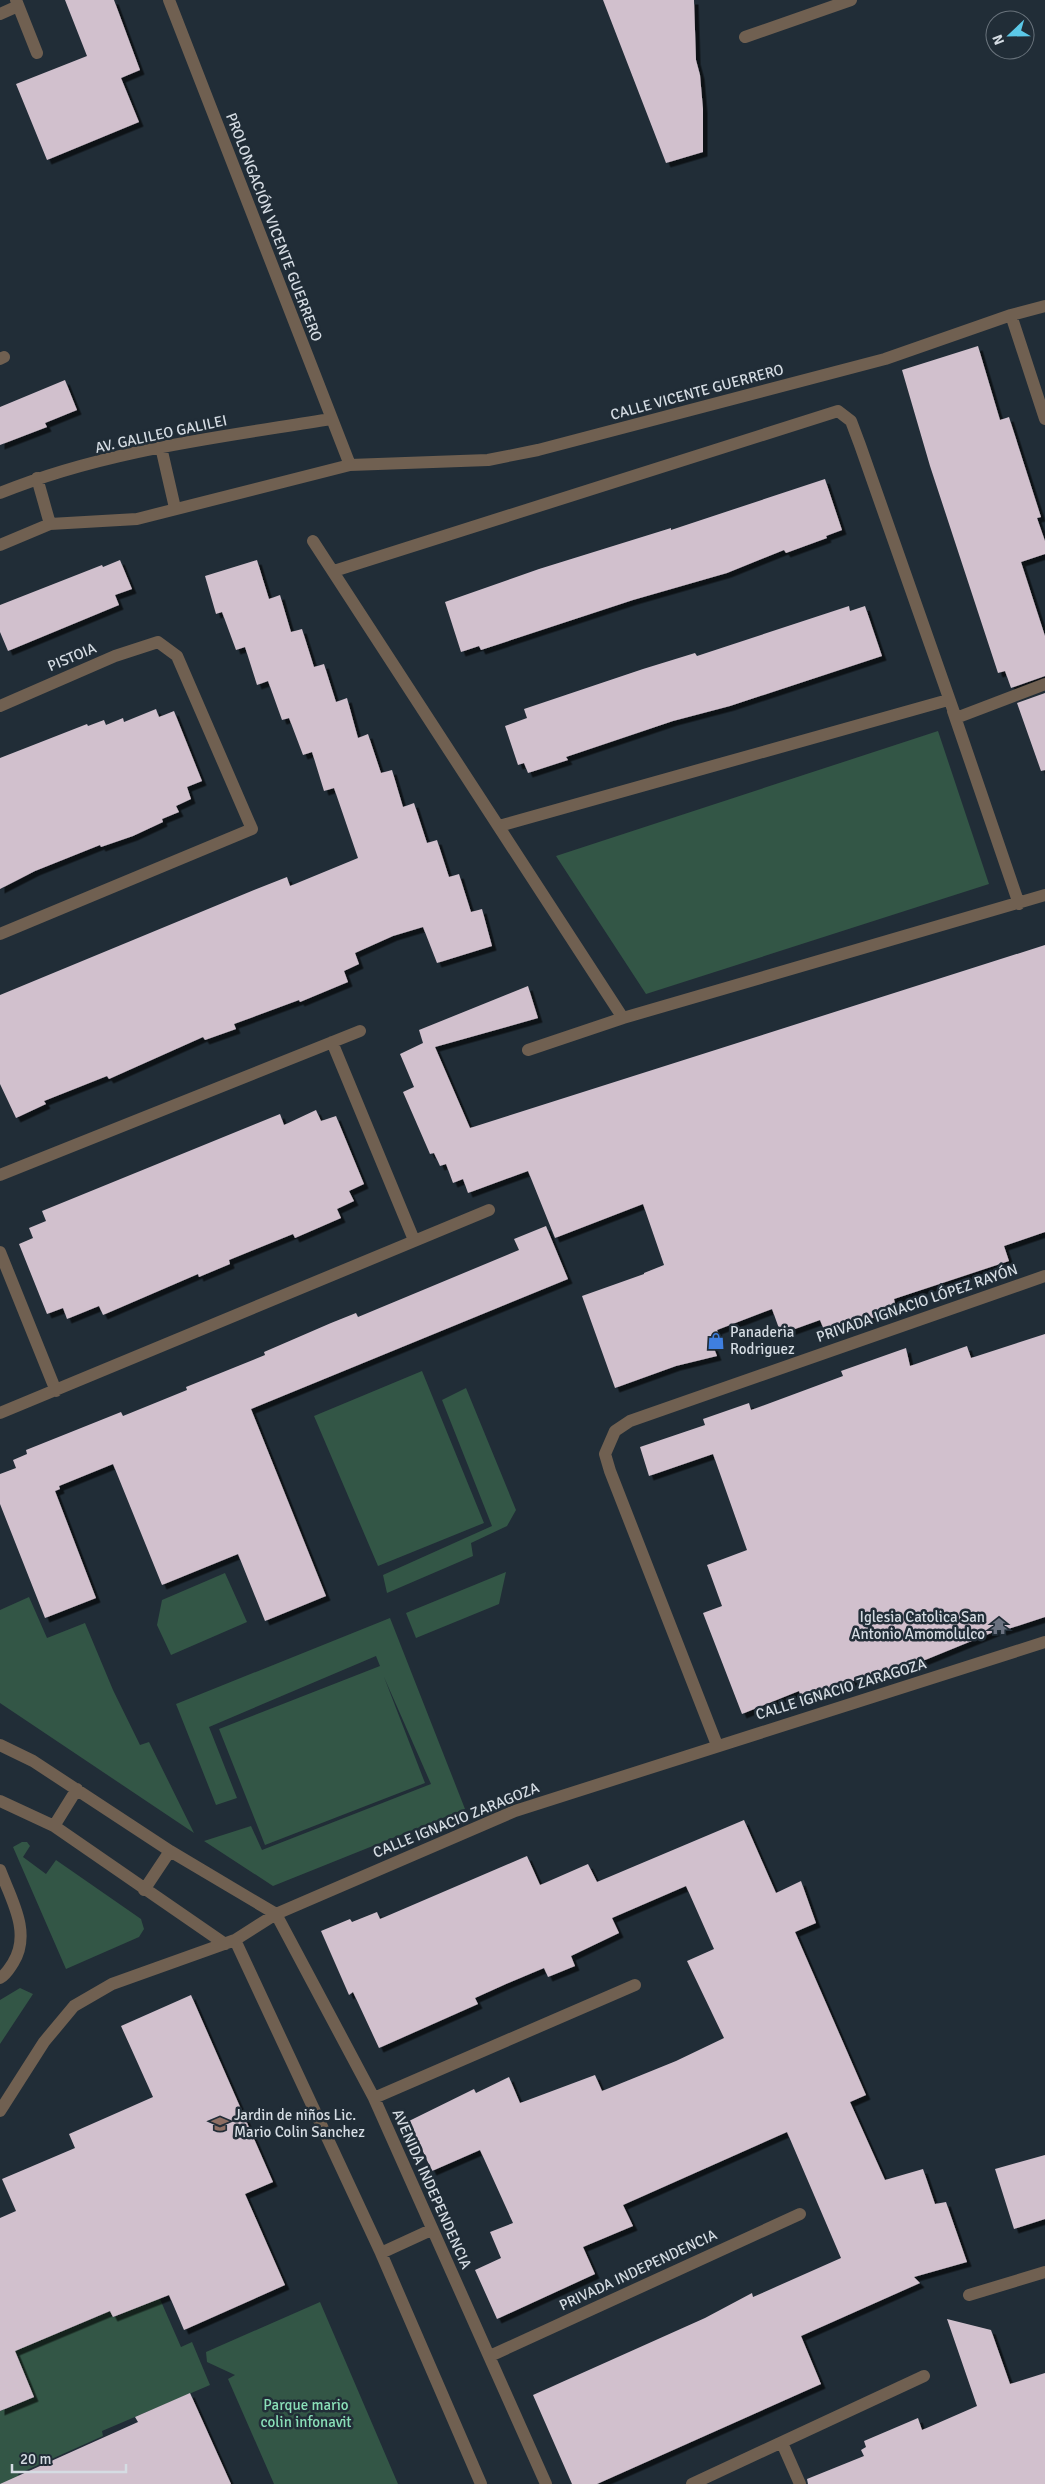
<svg xmlns="http://www.w3.org/2000/svg" width="1045" height="2484" font-family="Signika,sans-serif">
<style>
.green{fill:#335646}
.building{fill:#d1c0cd;filter:url(#shadow)}
.lines{fill:none;stroke-linecap:round;stroke-linejoin:round}
.minor{stroke:#706051;stroke-width:12}
.labels{text-anchor:middle;dominant-baseline:central;stroke-width:5;stroke-linejoin:round;paint-order:stroke}
.street-label{font-size:15px;fill:#d5dce3;stroke:#212d37}
.poi-label{font-size:15px;fill:#d5dce3;stroke:#212d37;text-anchor:start}
.park-label{font-size:15px;fill:#8adfb8;stroke:#212d37}
</style>
<defs>
<filter id="shadow"><feDropShadow dx="4.5" dy="4.5" stdDeviation="0" flood-color="#0009"/></filter>
</defs>
<rect width="100%" height="100%" fill="#212d37"/>
<path class="green" d="M938 731 989 884 646 994 556 856Z
M422 1371 484 1523 378 1566 314 1416Z
M466 1388 516 1510 507 1526 471 1543 473 1556 387 1593 383 1575 492 1526 442 1400Z
M506 1572 499 1604 416 1638 406 1613Z
M225 1573 247 1622 171 1655 157 1625 162 1600Z
M29 1597 47 1638 85 1623 113 1690 140 1745 149 1742 194 1833 0 1703V1610Z
M390 1618 465 1809 273 1886 204 1841 251 1826 262 1850 431 1784 384 1677 425 1783 265 1845 219 1729 380 1666 376 1656 209 1727 237 1798 216 1805 176 1704Z
M22 1842H27L30 1846 23 1857 46 1874 56 1860 141 1919 144 1929 139 1937 66 1969 13 1847Z
M20 1988 33 1994 0 2044V2000Z
M24 2270 53 2335 110 2311 113 2317 120 2315 156 2290 181 2347 192 2342 210 2385 102 2431 103 2436 18 2474 22 2484H0V2411L34 2397 0 2317Z
M320 2302 398 2484H274L228 2379 235 2375 207 2362 206 2352Z"/>
<path class="building" d="M65 0H114L140 70 121 78 139 122 47 160 16 84 87 56Z
M603 0H694L696 60 700 75 703 109V152L666 163Z
M978 346 1000 420 1009 417 1041 517 1037 518 1045 541V554L1021 562 1045 636V676L1011 688 1005 671 998 673 930 466 902 370Z
M65 380 77 410 45 423 47 427 0 445V407Z
M825 479 842 530 826 536 827 538 786 553 784 550 727 573 633 600 481 650 479 646 461 652 445 602 539 569 671 528V530Z
M120 560 132 589 115 595 119 605 8 651 0 632V605L102 565 103 567Z
M257 560 269 599 280 595 291 632 302 629 314 667 324 664 336 702 347 698 358 738 368 734 381 773 392 770 403 807 414 803 427 843 437 840 449 877 459 874 471 912 482 909 492 946 437 963 423 927 393 936 355 953 359 964 344 971 348 982 300 1002 299 1000 234 1024 236 1029 205 1040 203 1037 109 1079 107 1076 44 1101 46 1104 16 1118 0 1084V995L254 890 287 877 290 886 358 858 334 788 324 791 312 752 303 755 289 718 282 720 268 681 257 685 245 647 236 650 222 612 216 614 205 576Z
M849 606 850 611 865 606 882 656 730 706 673 721 566 757 568 760 528 773 524 763 518 765 505 726 527 718 524 709 643 669 695 653 697 656Z
M1045 693V770L1041 771 1017 703Z
M156 709 159 717 174 711 202 781 187 787 191 799 176 806 179 812 162 819 163 822 133 836 101 847 100 845 35 871 0 889V758L87 724 88 726 104 720 106 725 123 718 124 722Z
M1045 945V1232L1004 1246 1009 1261 894 1299 897 1312 824 1330 820 1320 781 1334 772 1309 717 1330 719 1335 710 1338 717 1356 676 1366 615 1388 582 1296 644 1274V1273L664 1265 643 1204 555 1238 528 1171 468 1193 463 1179 453 1183 446 1164 440 1166 434 1153 430 1154 403 1092 414 1087 400 1054 423 1043 419 1030 528 986 538 1018 435 1047 470 1128Z
M316 1110 321 1121 336 1116 364 1184 349 1191 354 1201 337 1209 341 1218 295 1238 293 1234 229 1260 230 1264 199 1277 198 1274 103 1315 99 1306 67 1319 63 1308 47 1314 19 1244 33 1238 29 1228 46 1221 42 1211 280 1114 284 1125Z
M546 1226 568 1279 251 1409 326 1596 265 1621 238 1554 162 1585 113 1464 59 1486 60 1489 55 1491 96 1598 45 1618 0 1504V1474L16 1468 13 1460 27 1454 26 1450 121 1412 123 1416 187 1390 186 1387 265 1355 264 1352 331 1323 356 1313 358 1317 519 1250 514 1239Z
M1045 1334V1617L1002 1631 1001 1629 908 1667 870 1679 864 1677 802 1700 799 1691 742 1714 703 1613 722 1606 707 1565 747 1550 713 1454 649 1476 640 1447 705 1425 703 1419 749 1403 751 1410 843 1376 841 1371 906 1348 910 1366 967 1346 971 1358Z
M744 1820 776 1893 801 1881 816 1923 795 1932 866 2095 850 2102 885 2180 923 2169 935 2204 946 2202 967 2262 914 2277 920 2283 801 2336 821 2384 597 2484H572L533 2395 705 2318 752 2293 753 2297 841 2258 787 2132 623 2205 633 2226 583 2247 595 2274 497 2319 475 2270 501 2258 490 2232 513 2223 480 2150 432 2171 409 2121 474 2089 476 2093 509 2077 520 2103 595 2075 602 2091 676 2061 724 2038 687 1961 714 1949 686 1886 612 1918 619 1933 571 1956 575 1966 548 1977 544 1968 506 1984 475 1998 478 2004 379 2048 353 1992 349 1995 321 1931 350 1919 352 1922 377 1912 380 1919 527 1856 540 1885 588 1864 597 1882Z
M191 1995 273 2182 245 2194 285 2285 184 2330 169 2295 113 2317 110 2311 15 2351 34 2397 0 2411V2218L16 2211 2 2179 75 2148 69 2134 153 2097 121 2026Z
M1045 2155V2219L1014 2229 995 2169Z
M947 2319 991 2330 1010 2384 1045 2373V2484H808L807 2479 864 2456 861 2450 866 2447 864 2441 918 2418 922 2430 977 2406Z
M190 2393 231 2484H0L138 2422 135 2417Z"/>
<g class="lines">
<path class="minor" d="M16 0 37 53
M169 0 350 465
M0 14 18 6
M745 37 851 0
M1011 315 1045 419
M0 359 4 357
M161 447 175 508
M37 478 50 524
M0 493C105 450 221 437 331 419
M313 541 623 1018
M0 545 50 524 137 519 350 465 488 460 538 450 885 359 1011 315 1045 306
M334 571 838 411 851 421 860 445 956 718 1045 684
M0 706 115 656 158 642 177 656 252 829 0 934
M953 711 1019 904
M499 826 948 700
M332 1042 414 1240
M528 1050 623 1018 1045 895
M0 1175 360 1031
M0 1252 56 1391
M0 1413 489 1210
M0 1745 33 1761 170 1851 276 1914 374 2098 546 2484
M717 1745 610 1471 605 1454 615 1431 630 1421 1045 1276
M0 1801 54 1826 225 1944
M54 1826 77 1789
M0 1870C11 1899 32 1933 13 1963 9 1969 6 1975 0 1978
M144 1890 170 1851
M235 1940 381 2253 481 2484
M374 2098 635 1985
M0 2111 44 2042 74 2006 112 1984 235 1940 276 1914 515 1811 1045 1642
M381 2253 431 2230
M969 2295 1045 2272
M490 2356 800 2214
M782 2443 800 2484
M692 2484 924 2376"/>
</g>
<defs>
<g id="shop-bare" transform="scale(1.35)"><path d="M-5-2.5h2.3a2.7 3.5 0 0 1 5.4 0H5L5.5 6h-11ZM-1.5-2.5h3a1.5 2.3 0 0 0-3 0Z" fill="#3f7fe0" stroke="#212d37" stroke-width="2.5" paint-order="stroke"/></g>
<g id="temple-bare" transform="scale(1.35)"><path d="M0-6L5-2H3V0L6.5 2.5H4V6H1.5V3h-3V6H-4V2.5H-6.5L-3 0V-2H-5Z" fill="#6b7280" stroke="#212d37" stroke-width="2.5" paint-order="stroke"/></g>
<g id="school-bare" transform="scale(1.35)"><path d="M0-5L7-2L0 1L-7-2ZM-4 1L0 2.5L4 1V4Q0 6-4 4Z" fill="#8d6e63" stroke="#212d37" stroke-width="2.5" paint-order="stroke"/></g>
</defs>
<g fill-rule="evenodd">
<use href="#shop-bare" x="716" y="1341"/>
<use href="#temple-bare" x="999" y="1626"/>
<use href="#school-bare" x="220" y="2124"/>
</g>
<g class="labels">
<g class="street-label">
<text transform="translate(274 227) rotate(69)">PROLONGACIÓN VICENTE GUERRERO</text>
<text transform="translate(697 392) rotate(-15)">CALLE VICENTE GUERRERO</text>
<text transform="translate(161 434) rotate(-12)">AV. GALILEO GALILEI</text>
<text transform="translate(72 657) rotate(-23)">PISTOIA</text>
<text transform="translate(917 1303) rotate(-19)">PRIVADA IGNACIO LÓPEZ RAYÓN</text>
<text transform="translate(841 1689) rotate(-17)">CALLE IGNACIO ZARAGOZA</text>
<text transform="translate(456 1820) rotate(-22)">CALLE IGNACIO ZARAGOZA</text>
<text transform="translate(432 2189) rotate(66)">AVENIDA INDEPENDENCIA</text>
<text transform="translate(638 2270) rotate(-25)">PRIVADA INDEPENDENCIA</text>
</g>
<g class="poi-label">
<text x="730" y="1332">Panaderia<tspan x="730" dy="17">Rodriguez</tspan></text>
<text x="985" y="1617" text-anchor="end">Iglesia Catolica San<tspan x="985" dy="17">Antonio Amomolulco</tspan></text>
<text x="234" y="2115">Jardin de niños Lic.<tspan x="234" dy="17">Mario Colin Sanchez</tspan></text>
</g>
<g class="park-label">
<text x="306" y="2405">Parque mario<tspan x="306" dy="17">colin infonavit</tspan></text>
</g>
</g>
<g transform="translate(1010 35) rotate(248)"><circle r="24" fill="#212d37" stroke="#69737c"/>
<path d="M0-4L9 19L0 12L-9 19Z" fill="#5bc8e7"/>
<text y="-8" font-size="14" font-weight="bold" text-anchor="middle" fill="#d5dce3">N</text>
</g>
<path d="M12 2464v8h114v-8" fill="none" stroke="#d5dce3" stroke-width="2.5"/>
<text x="20" y="2464" font-size="15" fill="#d5dce3" stroke="#212d37" stroke-width="4" paint-order="stroke">20 m</text>
</svg>
